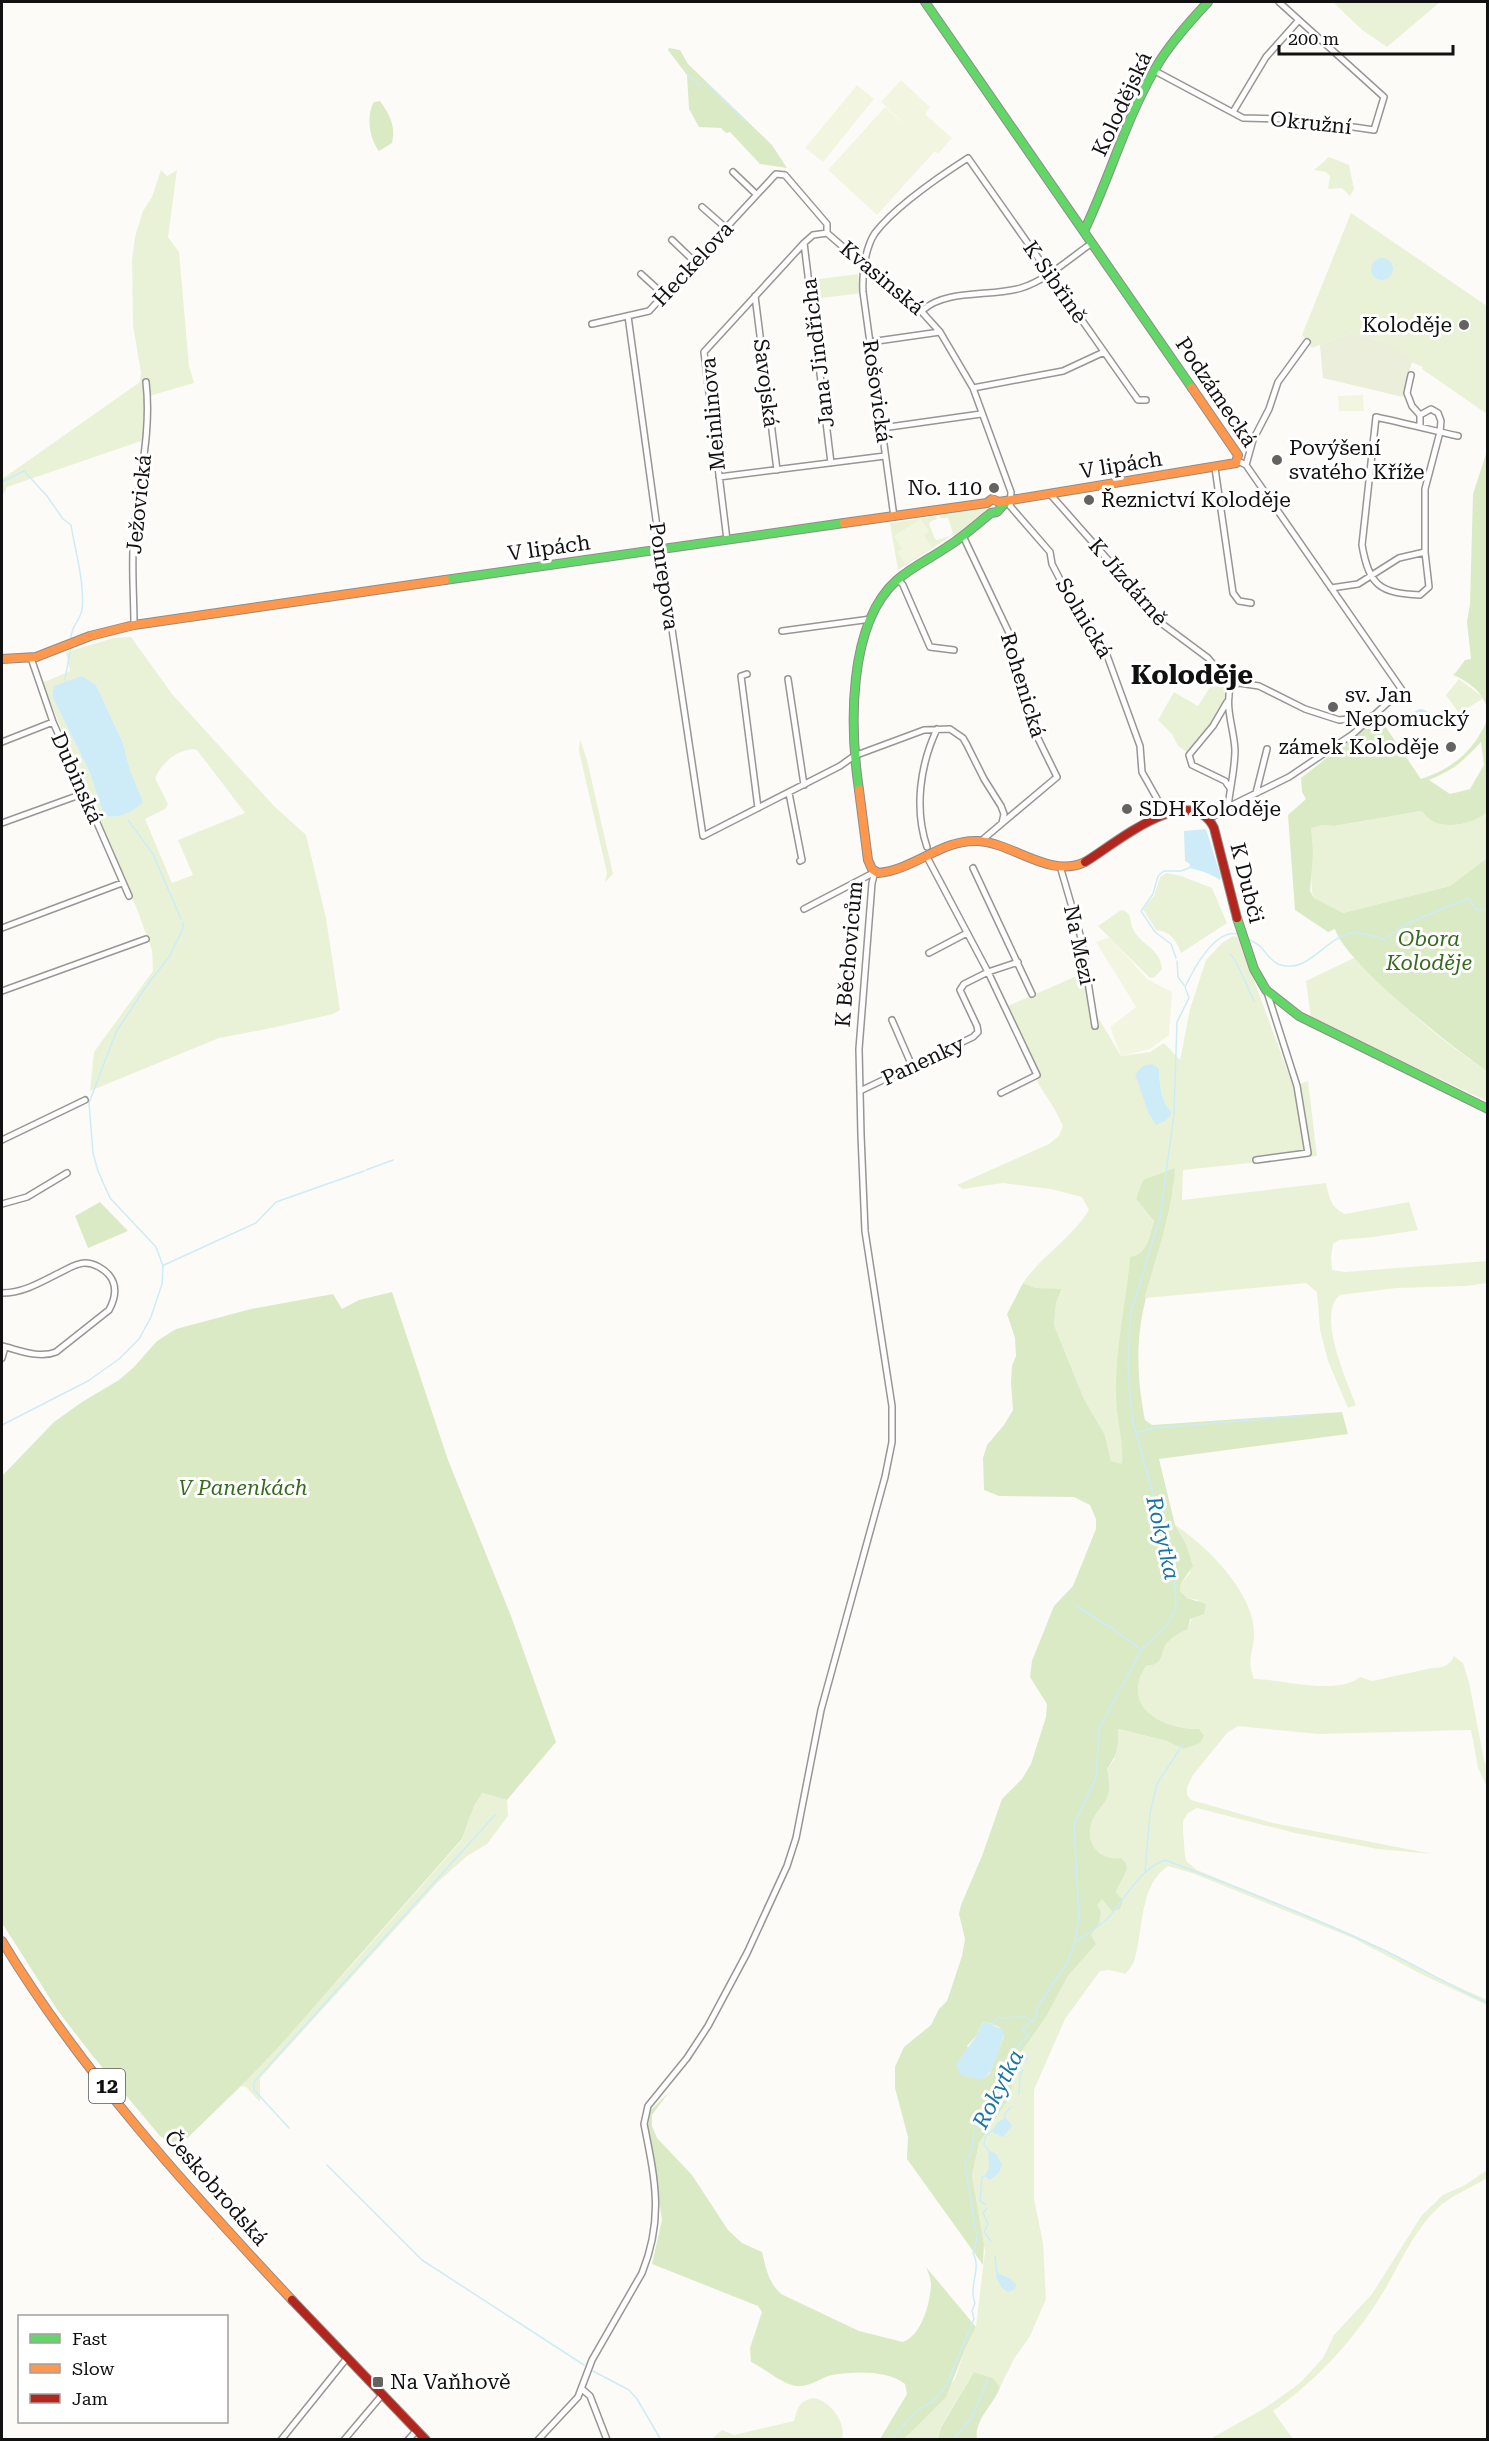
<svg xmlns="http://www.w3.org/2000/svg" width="1489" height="2441" font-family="'Roboto Serif',serif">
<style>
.green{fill:#e9f2d7;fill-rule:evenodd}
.forest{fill:#daeac5;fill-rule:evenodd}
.cemetery{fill:#eaeedb}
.pitch{fill:#f2f6e1}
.water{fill:#cdecf7}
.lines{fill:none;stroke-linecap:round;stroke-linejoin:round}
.stream{stroke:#cdecf7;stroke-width:1.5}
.street-casing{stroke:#979695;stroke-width:8}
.fast-casing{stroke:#8e8d8b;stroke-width:10}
.slow-casing{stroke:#8e8d8b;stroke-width:10}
.jam-casing{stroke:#8e8d8b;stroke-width:10}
.street{stroke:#fffefe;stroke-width:5}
.fast{stroke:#63d668;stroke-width:8}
.slow{stroke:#ff974d;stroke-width:8}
.jam{stroke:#b3261e;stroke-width:8}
.poi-dot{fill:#646362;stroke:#fff;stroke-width:2}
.labels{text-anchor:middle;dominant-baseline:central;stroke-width:6;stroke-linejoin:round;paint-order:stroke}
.shield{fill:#fff;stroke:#585858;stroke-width:1.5}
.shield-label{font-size:20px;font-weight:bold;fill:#111}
.street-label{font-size:21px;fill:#111;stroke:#fff}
.poi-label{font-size:21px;fill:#111;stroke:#fff;text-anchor:start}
.park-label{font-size:21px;font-style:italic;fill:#366a1f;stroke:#fff}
.water-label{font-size:22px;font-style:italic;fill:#1774a5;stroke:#fff}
.district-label{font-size:27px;font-weight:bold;fill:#111;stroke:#fff}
</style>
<rect width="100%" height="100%" fill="#fdfbf7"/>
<path class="green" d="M1333 2H1438L1439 3 1387 47 1361 29Z
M1329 157 1349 165 1354 189 1350 196 1342 188 1328 189 1330 176 1326 172 1314 170Z
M161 170 167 176 177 170 168 237 179 252 189 366 194 383 149 396 144 440 7 487 2 496V479L140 382 141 373 133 325 132 260 135 237 143 211 152 197Z
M1351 213 1487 306V414L1422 369 1423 367 1411 362 1388 343 1351 333 1312 348 1302 335Z
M858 274 862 293 814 299 812 280Z
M986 508 987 512 955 536 954 534 898 570 890 523 936 516 937 519 931 521 929 524 935 539 937 540 950 536 953 533 948 518H940L939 514Z
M131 637 172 694 274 806 306 835 326 918 340 1010 333 1014 267 1029 219 1038 90 1091 94 1052 153 971 152 950 128 885 42 683 70 671 66 652 114 638ZM82 676 96 685 123 743 130 770 142 802C131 809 118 822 104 815L90 773 52 696 54 687ZM192 749 197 750 245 813 178 840 193 875 172 883 145 819 165 809 168 804 155 778C163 762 174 752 192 749Z
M1455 672V676L1484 698 1459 713 1446 695 1459 679 1453 675 1443 690Z
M1212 684 1218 687H1225C1229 712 1201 734 1188 753L1178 746 1172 734 1158 720 1174 692 1198 706Z
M580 739 587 760 613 874 605 882 607 873 579 751Z
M1487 810V858L1450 886 1343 913C1335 909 1320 904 1314 898 1310 894 1311 839 1310 828L1323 825 1335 826 1421 811C1425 814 1428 819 1432 821 1446 830 1479 823 1487 810Z
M1167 873 1181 876 1212 888 1227 923 1181 953C1176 940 1171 932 1156 930L1143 909 1154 896 1160 877Z
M1121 910C1133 913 1129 920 1133 929 1141 946 1160 947 1162 969L1154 978 1149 977 1098 926Z
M1233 936 1238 937 1293 1086 1308 1081 1317 1156 1183 1170 1182 1200 1326 1183C1329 1197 1331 1208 1345 1214L1409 1202 1418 1230 1374 1237 1339 1240 1333 1244 1331 1257 1332 1270 1345 1272 1487 1261V1283L1466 1286 1396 1288 1340 1295C1316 1314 1347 1381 1356 1405L1348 1408 1328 1361 1320 1330 1317 1292 1306 1283 1146 1298 1145 1296 1173 1187 1136 1199 1154 1221C1149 1237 1148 1252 1130 1257L1116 1395 1123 1453 1122 1465 1111 1461 1105 1435 1084 1399 1054 1325 1056 1303 1062 1290 1035 1288 1023 1283C1041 1256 1071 1239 1089 1210L1082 1197 1051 1189 1003 1183 963 1189 957 1185 1049 1144 1059 1136 1063 1126 1055 1110 1038 1083 1008 1006 1086 972 1095 1012 1121 1056 1150 1052 1164 1043 1180 1060 1190 1009 1206 960 1222 943ZM1159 1069C1160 1084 1160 1100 1171 1111L1148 1112Z
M1356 957C1394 1000 1439 1040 1487 1071V1101L1311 1019 1306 981Z
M1175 1525C1206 1545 1255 1593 1254 1634 1254 1653 1246 1658 1254 1679 1283 1679 1336 1696 1360 1677L1372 1681 1432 1668C1443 1668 1449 1666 1454 1656L1463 1663 1469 1682 1484 1760 1487 1768V1787L1478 1768 1471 1730 1318 1734 1238 1726 1227 1733 1193 1775 1187 1787V1795L1191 1800 1273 1823 1433 1854 1378 1849 1295 1833 1197 1808 1188 1813 1183 1821V1831L1185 1856 1187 1862 1197 1870 1340 1929 1386 1950 1432 1975 1487 2000V2005L1425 1976 1353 1938 1192 1873 1168 1866C1140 1884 1143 1929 1135 1958 1134 1963 1129 1969 1126 1974L1109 1970 1100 1971 1065 2019 1034 2090V2199L1043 2243 1046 2299 1030 2336 1014 2359 1000 2387 993 2378 974 2372 941 2426 938 2439 904 2440 955 2379 966 2347 976 2327 985 2251 972 2176 979 2143 1010 2097 1019 2055 1046 2017 1068 1976 1090 1951 1091 1935 1099 1924 1096 1905 1102 1899 1123 1900 1116 1893C1118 1880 1136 1869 1121 1858 1101 1861 1084 1844 1092 1822 1095 1813 1103 1806 1107 1797 1111 1788 1109 1779 1107 1769L1114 1760 1117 1729 1167 1741 1183 1749 1199 1729C1162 1729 1120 1707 1146 1666 1164 1665 1158 1654 1167 1643 1173 1636 1180 1633 1188 1629L1198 1600 1187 1598 1180 1591 1181 1583 1190 1573 1185 1542Z
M482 1793 507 1800 508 1816 487 1844 467 1856 438 1882 260 2078V2102L246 2087 241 2086 350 1967 462 1840 474 1806Z
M1487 2170V2178C1471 2188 1450 2196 1437 2209 1412 2233 1400 2265 1382 2294 1354 2340 1317 2380 1273 2411L1293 2439H1210L1265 2408 1300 2383 1323 2358 1334 2335 1372 2294 1422 2215 1443 2195 1465 2185Z
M814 2398C831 2401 847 2424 842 2439H712L722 2430 734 2435 794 2421C798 2407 799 2401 814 2398Z"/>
<path class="forest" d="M669 48 680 50 688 64 772 145 787 168 760 164 730 132 726 133 721 128 699 127 689 109 687 75 668 50Z
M380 101C390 115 396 126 392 143L379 151C369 138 366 115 374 102Z
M1487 451V708C1482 691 1470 683 1454 675L1465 660 1471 659 1467 622 1470 604 1473 494Z
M1487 720 1488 810C1479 823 1446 830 1432 821 1428 819 1425 814 1421 811L1334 826 1323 825 1311 828 1313 853 1310 891 1314 898 1343 913 1450 886 1487 858V1071C1455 1050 1345 963 1335 929L1328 932 1295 910 1288 815 1306 799 1302 792 1301 778 1365 728H1378L1383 723 1421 779C1452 769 1474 751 1487 720ZM1481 742 1484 765 1470 789 1450 794 1429 780C1456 768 1460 764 1481 742Z
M1175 1168C1172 1212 1157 1254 1145 1296L1146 1298C1135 1340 1137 1378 1145 1420L1152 1425 1342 1412 1348 1434 1159 1459 1175 1525 1185 1542 1193 1566 1181 1583 1180 1591 1187 1598 1206 1604 1204 1614 1190 1619 1188 1629C1180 1633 1173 1636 1167 1643 1158 1655 1166 1664 1146 1666 1120 1707 1162 1729 1199 1729L1204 1736 1200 1743 1183 1749 1167 1741 1118 1729C1119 1745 1117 1756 1107 1769 1109 1779 1111 1788 1107 1798 1103 1806 1095 1813 1092 1822 1084 1844 1101 1861 1121 1858 1136 1869 1118 1880 1116 1893L1123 1900 1120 1909 1112 1911 1102 1899 1097 1905 1101 1912 1099 1924 1091 1935 1096 1944 1068 1976 1046 2017 1019 2055 1010 2097 979 2143 972 2176 984 2244 983 2265 907 2159 908 2137 895 2088V2067L904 2047 931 2025 939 2009 947 2001 962 1956 965 1939 959 1914 961 1905 982 1856 1002 1799 1022 1779 1031 1764 1046 1717 1047 1704 1030 1677 1032 1661 1054 1606 1073 1586 1096 1529V1519L1090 1505 1074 1497 999 1496 984 1490 983 1458 987 1445 1004 1425 1013 1410 1011 1383 1012 1366 1016 1356 1015 1338 1007 1314 1023 1283 1035 1288 1062 1289 1056 1303 1054 1325 1084 1399 1105 1435 1111 1461 1122 1464C1124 1442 1116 1418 1116 1395 1115 1349 1126 1303 1130 1257 1148 1253 1149 1237 1154 1221L1136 1199 1143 1180ZM987 2022 999 2027 1004 2036 990 2073 985 2078 967 2046 977 2035 982 2023Z
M100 1202 128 1231 88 1248 75 1216Z
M392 1292 448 1460 511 1616 556 1742 507 1800 482 1793 474 1806 462 1839 283 2042 241 2086 177 2148 160 2136 92 2055 58 2011 2 1923V1476L54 1422 82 1402 119 1380 134 1367 157 1341 176 1329 251 1309 333 1294 342 1309 359 1300Z
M669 2092 652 2115V2126L657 2138 692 2175 728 2230 742 2243 762 2252C766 2268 768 2282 781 2294L859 2331 903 2342C922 2335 930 2303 931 2285 931 2279 928 2272 926 2267L976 2327 966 2347 946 2397 904 2439H880L907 2394 905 2384C888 2370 854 2371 832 2375 819 2378 807 2390 792 2385 778 2381 764 2368 751 2362L750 2348 762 2312 758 2306 652 2264 662 2220 648 2125 651 2110Z
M974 2372 993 2378 1000 2387C994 2405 974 2419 977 2439H938L941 2427Z"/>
<path class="cemetery" d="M1351 333 1388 343 1412 362 1403 397 1323 378 1320 345Z"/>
<path class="pitch" d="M901 80 930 107 925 114 952 138 938 154 935 151 877 215 828 170 885 107 911 130 881 102Z
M857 85 874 99 823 162 805 148Z
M1363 395 1364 411H1339L1338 396Z
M921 519 929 531 924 535 932 547 905 564 897 552 902 549 894 536Z
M1110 937 1147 979 1172 992 1169 1035 1150 1049 1121 1056 1110 1027 1136 1007 1096 942Z"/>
<path class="water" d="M1371 269a11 11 0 1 1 22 0a11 11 0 1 1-22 0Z
M82 676 96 685 123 743 130 770 143 802C134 811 117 821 104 815L90 773 52 696 54 686Z
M1412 718a9 9 0 1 1 18 0a9 9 0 1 1-18 0Z
M1206 829 1221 877 1220 880C1211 874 1200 870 1189 868L1190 864 1185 861 1184 831Z
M1152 1064 1159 1069C1160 1084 1160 1100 1171 1111V1115L1165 1121 1156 1125 1148 1112 1135 1074 1143 1066Z
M987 2022 1003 2030 1004 2035C1000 2045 993 2075 984 2078 976 2081 967 2076 960 2074L956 2064 977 2035 982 2023Z
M1006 2118 1012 2126 1003 2137 994 2133 992 2130 998 2122Z
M988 2150 996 2154 1002 2165 998 2174 989 2180 985 2176 989 2168Z
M998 2273 1011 2279 1016 2285 1015 2289 1008 2292 1002 2288 996 2277Z"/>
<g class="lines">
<path class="stream" d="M686 73 701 86
M707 84 745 121
M2 482 24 471 47 496 63 519 71 525C75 550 85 584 82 609 81 620 70 627 71 639
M67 683 65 679 71 647
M128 820 153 854 181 919
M1245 937C1250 940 1256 943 1261 947 1266 953 1270 960 1278 964 1308 976 1324 937 1353 933 1363 932 1376 937 1385 939L1408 923 1469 898 1476 910 1488 909
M1230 954C1236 958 1249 991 1254 1001
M1176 958 1171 944 1155 932 1141 911 1153 894 1158 876 1164 871H1181L1189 868
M1177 961 1178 977 1184 985
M366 1170 393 1160
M164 1265 256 1223 276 1202 364 1171
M2 1425 88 1381 119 1359 139 1339 151 1317 162 1284 163 1266 156 1247 110 1198 98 1171 93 1153 89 1103 116 1032 145 988 169 957 183 929V923
M1136 1433 1154 1428 1310 1415
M1076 1606 1113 1629 1140 1649
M1145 1872 1150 1813 1157 1784 1183 1744
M1075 1942C1085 1935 1097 1928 1106 1920 1124 1901 1140 1868 1165 1860 1237 1887 1308 1915 1377 1947 1415 1964 1449 1986 1488 2003
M992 2024 998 2018 1025 2017 1031 2021
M1018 2052 1024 2054 1027 2060
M1019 2094 1020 2075 1023 2070
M1004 2121 1005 2113 1011 2107
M289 2128 254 2090V2082L495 1815
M989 2151 984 2145 985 2137 994 2129
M327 2165 422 2260 584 2365
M985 2204 980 2201 982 2177 985 2176
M987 2208 983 2213 988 2224 984 2232 991 2241
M995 2256 997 2275
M593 2371 629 2390 637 2399 661 2440
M890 2440 918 2410 934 2400 947 2384 974 2319 972 2311 975 2303C968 2286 982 2269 973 2253L977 2239 965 2164 972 2151 974 2130 993 2105 1020 2043 1029 2036 1022 2029 1035 2019 1038 2006 1067 1963 1075 1942 1079 1917 1074 1824 1096 1778 1099 1729 1142 1649 1169 1623 1176 1607 1174 1571 1132 1418 1128 1369 1130 1316 1160 1217 1174 1114 1177 1022 1189 998 1185 987C1193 970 1215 928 1238 934
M953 2440 972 2417 988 2379"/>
<g class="street-casing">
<path id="street" d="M1155 71 1243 118 1283 119 1291 118 1374 130 1384 97 1279 2
M1233 112 1266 57 1299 20
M733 172 756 194
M702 207 726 228
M827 233 865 266 912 301 940 332 973 388 1011 492 1010 506 1050 552 1052 564 1067 593 1104 647 1140 746 1142 772 1165 813
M672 240 695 262
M804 243 831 463
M641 274 664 295
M755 296 777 470
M923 310C946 289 991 297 1021 288 1047 280 1070 258 1092 243
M628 316 661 556 703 836 840 766 854 756 924 730 950 729 963 738 967 745 984 779 1001 806 1004 814 1002 823
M592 324 649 311 776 174 785 175 827 224V233
M870 342 940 332
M1411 375 1407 393 1412 406 1420 415V427
M973 388 1063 371 1104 352
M1420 415 1431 409 1438 413 1441 421 1440 432 1425 489V552L1429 587 1420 595C1380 593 1369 586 1362 545L1376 417C1404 423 1431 430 1458 436
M882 428 981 414
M1246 465 1253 440 1269 409 1278 382 1307 342
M1215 468 1233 593 1239 601 1251 603
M719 477 885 456
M1050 494 1117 570 1157 620 1208 658 1231 685
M894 517 863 292C862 274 865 248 875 233 895 207 940 176 968 158L1138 400H1146
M963 536 1010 635 1028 718 1057 777 981 841
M727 540 704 352 804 243 813 235 827 233
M898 579 903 585 930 647 954 650
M1331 588 1358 584 1399 558 1425 552
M134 625C134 595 131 563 134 533 138 483 152 433 146 382
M782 631 871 619
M31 658 53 722 129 896
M747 674 741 676 758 808
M788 679 804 785
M1231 685 1239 683 1259 686 1305 709 1339 720 1373 716
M1227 702 1213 726 1189 755 1192 765 1225 781 1230 788
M2 742 53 722
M789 793 802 860 800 861
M1256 793 1267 749
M1228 807C1230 788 1235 769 1235 750 1234 728 1224 707 1231 685
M1209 819 1228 807 1289 777 1353 734 1402 690 1246 465 1238 461
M2 823 85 793
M927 847C914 809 920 765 937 729
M927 857 988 972 1018 962
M1060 866 1081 938 1095 1026
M973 868 1032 994
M804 909 875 872
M2 928 122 883
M929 953 967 933
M2 991 146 939
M892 1020 912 1066
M860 1091 973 1037 978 1032 977 1026 960 990 964 984 988 972 1037 1075 1001 1093
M2 1140 85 1100
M1256 1160 1308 1153 1297 1086 1267 992
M2 1204 27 1197 67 1173
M2 1293C24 1293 43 1281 63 1271 69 1268 77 1263 85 1263 94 1263 104 1269 109 1275 118 1286 115 1299 109 1310L56 1352C39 1359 19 1350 2 1346
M2 1358 5 1347
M582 2389 590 2396 607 2440
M281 2440 347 2358
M344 2440 382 2395
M408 2440 417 2430
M538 2440 578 2397 592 2360 642 2273C664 2219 655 2179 644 2124L648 2106 687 2058 708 2026 747 1953 787 1866 796 1838 821 1710 885 1477 892 1442V1406L865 1231 861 1135 859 1049 872 883 875 872"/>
</g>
<g class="fast-casing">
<path id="fast" d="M925 2 1192 388
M1084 231C1111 175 1128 111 1161 59 1175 38 1191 20 1208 2
M445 580 844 523
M859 790C850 729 847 624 897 580 912 567 931 558 947 547 963 537 977 524 991 513L997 512 1006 502
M1237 918 1254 969 1266 990 1299 1016 1488 1109"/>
</g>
<g class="slow-casing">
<path id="slow" d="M844 523 987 503 992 499 999 502 1236 463 1238 455 1192 388
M2 659 36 657 90 636 134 625 445 580
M859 790 868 860 872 869 878 873C914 870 942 839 978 841 1013 843 1050 879 1085 862
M2 1941C80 2070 189 2190 292 2300"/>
</g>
<g class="jam-casing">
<path id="jam" d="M1085 862C1110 848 1190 778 1214 828L1237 918
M292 2300 426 2440"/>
</g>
<use href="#street" class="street"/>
<use href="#fast" class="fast"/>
<use href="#slow" class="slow"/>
<use href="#jam" class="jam"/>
</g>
<g class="poi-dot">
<circle cx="1464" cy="325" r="6"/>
<circle cx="1277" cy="460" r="6"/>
<circle cx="994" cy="488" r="6"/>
<circle cx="1089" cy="500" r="6"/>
<circle cx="1333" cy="707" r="6"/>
<circle cx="1451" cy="747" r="6"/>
<circle cx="1127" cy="809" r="6"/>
<rect x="372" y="2376" width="12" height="12" rx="3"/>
</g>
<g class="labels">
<rect class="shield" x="89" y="2069" width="36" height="34" rx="4.5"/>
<g class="shield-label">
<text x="107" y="2086">12</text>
</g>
<g class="street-label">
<text transform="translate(1122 104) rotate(-65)">Kolodějská</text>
<text transform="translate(1311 123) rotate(6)">Okružní</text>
<text transform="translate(693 264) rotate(-47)">Heckelova</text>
<text transform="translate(882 278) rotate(40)">Kvasinská</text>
<text transform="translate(1055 282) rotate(55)">K Sibřině</text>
<text transform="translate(818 353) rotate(-97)">Jana Jindřicha</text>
<text transform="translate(766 383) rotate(83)">Savojská</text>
<text transform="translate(877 391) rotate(82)">Rošovická</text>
<text transform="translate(1216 392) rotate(56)">Podzámecká</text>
<text transform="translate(713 414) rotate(-95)">Meinlinova</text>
<text transform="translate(1121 465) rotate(-9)">V lipách</text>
<text transform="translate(139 504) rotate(-84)">Ježovická</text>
<text transform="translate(549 548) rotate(-8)">V lipách</text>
<text transform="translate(664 576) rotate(82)">Ponrepova</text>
<text transform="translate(1128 582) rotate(49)">K Jízdárně</text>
<text transform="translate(1084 618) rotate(59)">Solnická</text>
<text transform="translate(1023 685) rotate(73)">Rohenická</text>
<text transform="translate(77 778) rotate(66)">Dubinská</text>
<text transform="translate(1247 883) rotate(76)">K Dubči</text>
<text transform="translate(1079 945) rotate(78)">Na Mezi</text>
<text transform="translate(849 954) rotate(-85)">K Běchovicům</text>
<text transform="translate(923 1061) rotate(-25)">Panenky</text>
<text transform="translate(216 2188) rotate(49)">Českobrodská</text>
</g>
<g class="poi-label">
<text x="1452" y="325" text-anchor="end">Koloděje</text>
<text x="1289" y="448">Povýšení<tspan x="1289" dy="24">svatého Kříže</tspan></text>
<text x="982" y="488" text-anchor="end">No. 110</text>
<text x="1101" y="500">Řeznictví Koloděje</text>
<text x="1345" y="695">sv. Jan<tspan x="1345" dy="24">Nepomucký</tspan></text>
<text x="1439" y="747" text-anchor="end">zámek Koloděje</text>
<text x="1139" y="809">SDH Koloděje</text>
<text x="390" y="2382">Na Vaňhově</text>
</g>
<g class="park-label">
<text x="1429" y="939">Obora<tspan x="1429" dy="24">Koloděje</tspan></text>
<text x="243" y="1488">V Panenkách</text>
</g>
<g class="water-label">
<text transform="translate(1163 1538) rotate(77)">Rokytka</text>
<text transform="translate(998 2089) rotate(-63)">Rokytka</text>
</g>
<g class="district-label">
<text x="1192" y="675">Koloděje</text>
</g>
</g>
<rect width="1489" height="2441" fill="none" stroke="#111111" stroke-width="6"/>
<rect x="18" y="2315" width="210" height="108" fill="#ffffff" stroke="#a0a0a0" stroke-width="1.5"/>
<rect x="30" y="2334" width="30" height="9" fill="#63d668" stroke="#a0a0a0" stroke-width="1.5"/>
<text x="72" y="2345" font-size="18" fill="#111111">Fast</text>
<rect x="30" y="2364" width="30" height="9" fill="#ff974d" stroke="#a0a0a0" stroke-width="1.5"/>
<text x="72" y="2375" font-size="18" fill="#111111">Slow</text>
<rect x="30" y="2394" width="30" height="9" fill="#b3261e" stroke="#a0a0a0" stroke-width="1.5"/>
<text x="72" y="2405" font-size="18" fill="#111111">Jam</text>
<path d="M1279 45v9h174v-9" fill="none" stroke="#111111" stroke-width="3"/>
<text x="1288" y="45" font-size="18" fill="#111111" stroke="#ffffff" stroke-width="4.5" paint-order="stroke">200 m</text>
</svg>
